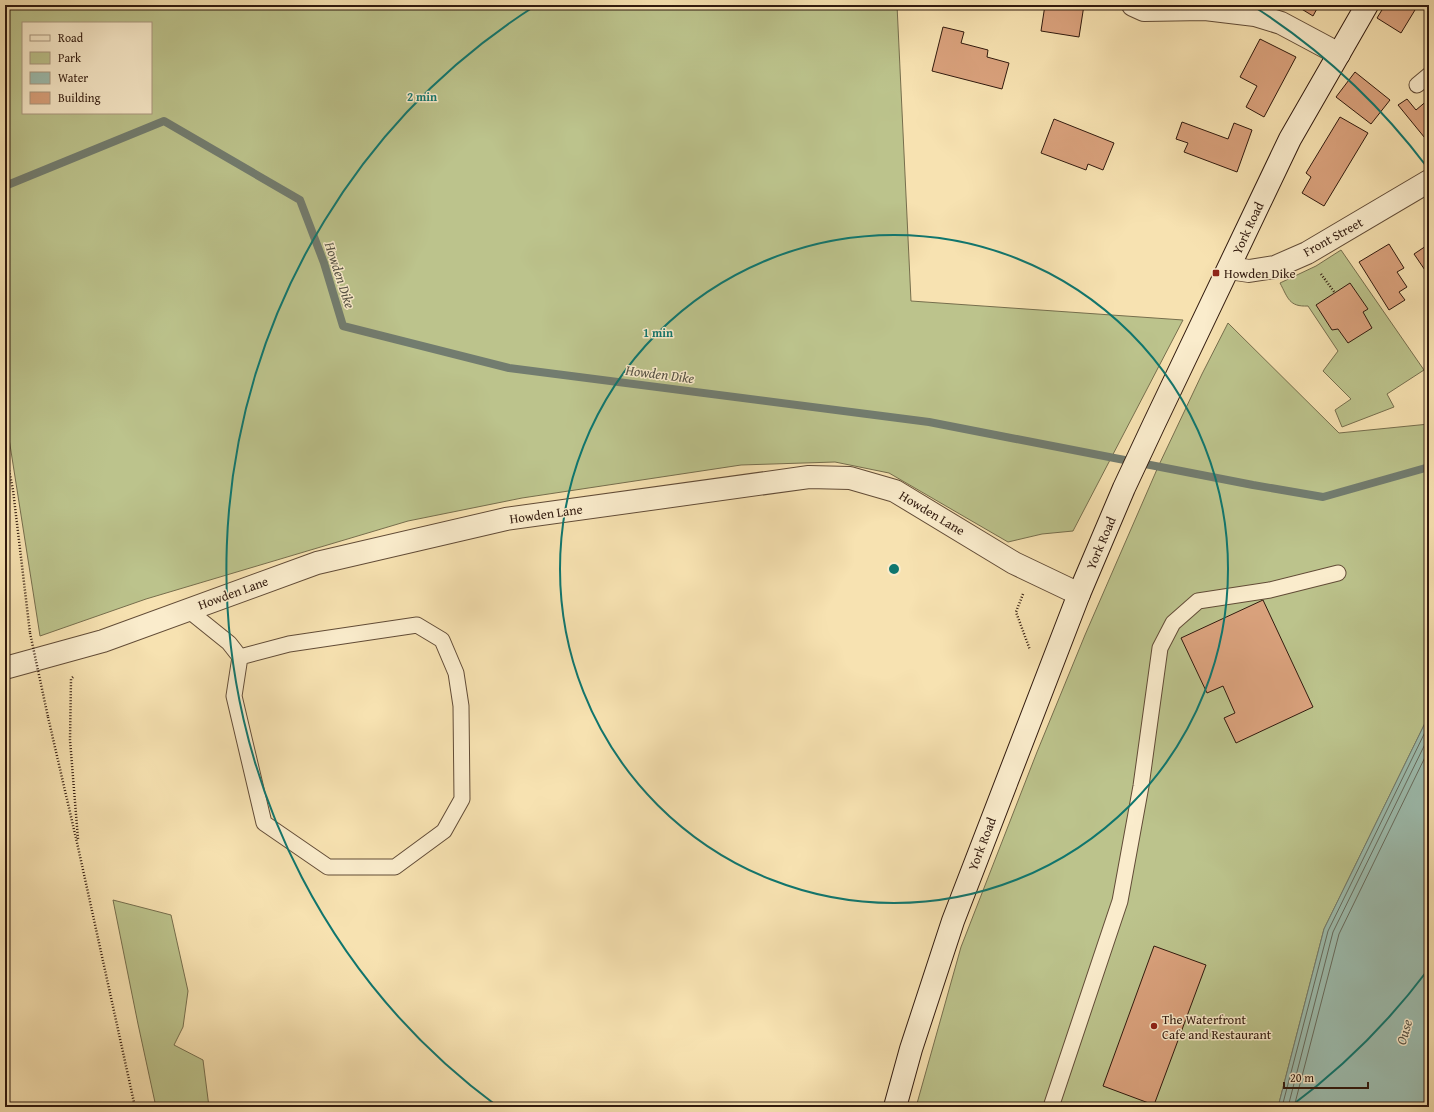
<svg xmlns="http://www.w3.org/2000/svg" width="1434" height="1112" font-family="'Gentium Book Plus',serif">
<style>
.green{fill:#bcc38c;stroke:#766e4d;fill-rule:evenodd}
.water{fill:#9dbdaf;stroke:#727c6f}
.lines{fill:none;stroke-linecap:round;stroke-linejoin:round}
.shore{stroke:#676c5e;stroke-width:1}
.stream{stroke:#727c6f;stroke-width:8}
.building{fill:#daa27d;stroke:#311a0e}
.service-casing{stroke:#624c37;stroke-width:17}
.minor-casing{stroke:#624c37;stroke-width:24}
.secondary-casing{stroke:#311a0e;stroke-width:24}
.path{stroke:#311a0e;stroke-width:2.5;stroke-dasharray:1 2;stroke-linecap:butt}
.service{stroke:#faeccc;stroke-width:15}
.minor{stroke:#faeccc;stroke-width:22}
.secondary{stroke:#faeccc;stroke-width:22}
.path-bridge{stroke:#311a0e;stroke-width:2.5;stroke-dasharray:1 2;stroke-linecap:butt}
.ring{fill:none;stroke:#0f766e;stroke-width:2}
.poi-dot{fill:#8f2418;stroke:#faeccc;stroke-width:1.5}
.labels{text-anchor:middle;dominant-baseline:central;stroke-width:3;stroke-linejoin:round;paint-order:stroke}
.street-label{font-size:13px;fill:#311a0e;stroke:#faeccc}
.poi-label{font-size:13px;fill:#311a0e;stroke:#faeccc;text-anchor:start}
.water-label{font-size:14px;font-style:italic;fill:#575346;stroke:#faeccc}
.centre{fill:#0f766e;stroke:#faeccc;stroke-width:2}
.ring-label{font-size:12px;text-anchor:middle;font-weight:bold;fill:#0f766e;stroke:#faeccc;stroke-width:3;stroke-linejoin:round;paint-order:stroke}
</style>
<rect width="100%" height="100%" fill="#f7e2b1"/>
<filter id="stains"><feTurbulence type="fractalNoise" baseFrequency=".005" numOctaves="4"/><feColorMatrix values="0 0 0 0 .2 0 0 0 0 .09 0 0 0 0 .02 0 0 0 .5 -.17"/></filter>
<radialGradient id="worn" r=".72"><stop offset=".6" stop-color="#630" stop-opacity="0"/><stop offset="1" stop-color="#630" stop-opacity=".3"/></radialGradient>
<path class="green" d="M5 5H897L911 301 1183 320 1073 531 1042 534 1008 542 889 473 835 462 741 465 522 498 408 521 146 599 40 636 5 413ZM23 23H151V113H23Z
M1341 250 1424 370 1387 394 1394 407 1342 427 1335 410 1351 399 1323 371 1338 351 1308 306C1289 307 1288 298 1280 283L1316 266Z
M1228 323 1339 433 1429 424V715L1324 929 1278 1107H916L961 947 1037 752 1085 635 1158 467 1202 374Z
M113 900 171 915 188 991 183 1027 174 1045 203 1060 209 1107H156L138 1024Z"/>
<path class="water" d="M1429 715V1107H1278L1324 929Z"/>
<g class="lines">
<path class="shore" d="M1282 1107 1328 931 1429 724
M1288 1107 1333 932 1429 736
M1294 1107 1339 934 1429 749"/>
<path class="stream" d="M5 186 164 121 300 200 324 263 343 326 509 368 929 422 1253 485 1323 497 1429 467"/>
</g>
<path class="building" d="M1045 5H1084L1079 37 1041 31Z
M1295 5H1319L1313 16Z
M1385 5H1418L1401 33 1377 18Z
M943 27 964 32 961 43 988 50 987 57 1009 63 1002 89 932 71Z
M1260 39 1296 57 1264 117 1246 107 1257 86 1240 77Z
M1355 72 1390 100 1371 124 1336 97Z
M1407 99 1416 110 1429 99V143L1398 105Z
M1340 117 1368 133 1324 206 1302 193 1311 177 1306 173Z
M1054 119 1114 143 1103 170 1088 164 1086 170 1041 153Z
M1182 122 1228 139 1234 123 1252 130 1237 172 1184 152 1188 143 1176 139Z
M1389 244 1404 268 1397 272 1407 287 1399 292 1405 300 1389 310 1359 262Z
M1429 244V276L1414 254Z
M1350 283 1368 309 1363 312 1372 328 1348 343 1338 329 1332 330 1316 305Z
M1263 600 1313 707 1236 743 1224 718 1235 713 1223 686 1207 693 1181 638Z
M1154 946 1206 965 1154 1105 1103 1086Z"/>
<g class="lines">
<g class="service-casing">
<path id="service" d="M1417 85 1429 75
M188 610 229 643 240 657 234 696 264 823 328 867H395L444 831 462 799 461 706 456 673 442 640 417 625 289 644 240 657
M1051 1107 1120 901 1141 786 1160 648 1173 623 1198 601 1270 590 1338 573"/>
</g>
<g class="minor-casing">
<path id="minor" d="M1133 5 1144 10 1205 9 1255 15 1281 23 1339 54
M1229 268 1249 271 1275 267 1307 253 1429 181
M5 668 103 641 317 563 506 519 809 477 850 478 895 491 1014 563 1079 594"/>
</g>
<g class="secondary-casing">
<path id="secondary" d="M895 1107 911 1049 953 921 1079 594 1124 488 1154 424 1290 139 1367 5"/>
</g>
<path class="path" d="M1321 274 1335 293
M5 450 13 490 30 633
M1023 594 1016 612 1030 650
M73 677 71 679 70 740 78 839
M48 717 78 847 135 1107"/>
<use href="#service" class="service"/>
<use href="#minor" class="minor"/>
<use href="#secondary" class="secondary"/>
<path class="path-bridge" d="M30 633 48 717"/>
</g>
<g class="ring">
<circle cx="894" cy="569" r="334"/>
<path d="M1427 971A668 668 0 0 1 1291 1106M497 1106A668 668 0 0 1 535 6M1253 6A668 668 0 0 1 1427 167"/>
</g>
<g class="poi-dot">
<rect x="1212" y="269" width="8" height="8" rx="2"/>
<circle cx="1154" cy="1026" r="4"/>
</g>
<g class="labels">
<g class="street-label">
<text transform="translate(1248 228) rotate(-65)">York Road</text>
<text transform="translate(1333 237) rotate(-29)">Front Street</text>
<text transform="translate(932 513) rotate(31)">Howden Lane</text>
<text transform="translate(546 514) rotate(-8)">Howden Lane</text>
<text transform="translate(1101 543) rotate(-67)">York Road</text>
<text transform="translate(233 593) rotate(-20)">Howden Lane</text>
<text transform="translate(982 844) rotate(-69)">York Road</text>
</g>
<g class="poi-label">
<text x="1224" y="273">Howden Dike</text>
<text x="1162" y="1019">The Waterfront<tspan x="1162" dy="15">Cafe and Restaurant</tspan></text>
</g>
<g class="water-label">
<text transform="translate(340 275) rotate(72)">Howden Dike</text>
<text transform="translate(660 374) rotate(7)">Howden Dike</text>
<text transform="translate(1404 1032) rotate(-74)">Ouse</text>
</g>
</g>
<circle cx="894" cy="569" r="6" class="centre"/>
<g class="ring-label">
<text x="422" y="101">2 min</text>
<text x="658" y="337">1 min</text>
</g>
<rect width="1434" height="1112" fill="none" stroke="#f7e2b1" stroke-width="20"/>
<rect x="6" y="6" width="1422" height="1100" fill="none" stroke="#311a0e" stroke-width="2"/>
<rect x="10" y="10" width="1414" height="1092" fill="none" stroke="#311a0e"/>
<rect x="22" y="22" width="130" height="92" fill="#faeccc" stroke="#aa9880"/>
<rect x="30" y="35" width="20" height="6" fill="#faeccc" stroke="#aa9880"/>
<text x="58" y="42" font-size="12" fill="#311a0e">Road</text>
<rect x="30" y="52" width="20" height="12" fill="#bcc38c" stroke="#aa9880"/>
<text x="58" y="62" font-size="12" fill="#311a0e">Park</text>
<rect x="30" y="72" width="20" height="12" fill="#9dbdaf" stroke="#aa9880"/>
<text x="58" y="82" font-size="12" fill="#311a0e">Water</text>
<rect x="30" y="92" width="20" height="12" fill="#daa27d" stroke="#aa9880"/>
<text x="58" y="102" font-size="12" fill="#311a0e">Building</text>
<path d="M1284 1082v6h84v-6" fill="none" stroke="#311a0e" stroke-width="2"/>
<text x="1290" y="1082" font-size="12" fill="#311a0e" stroke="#faeccc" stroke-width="3" paint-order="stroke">20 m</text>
<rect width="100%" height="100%" filter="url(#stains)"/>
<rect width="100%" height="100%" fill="url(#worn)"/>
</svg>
